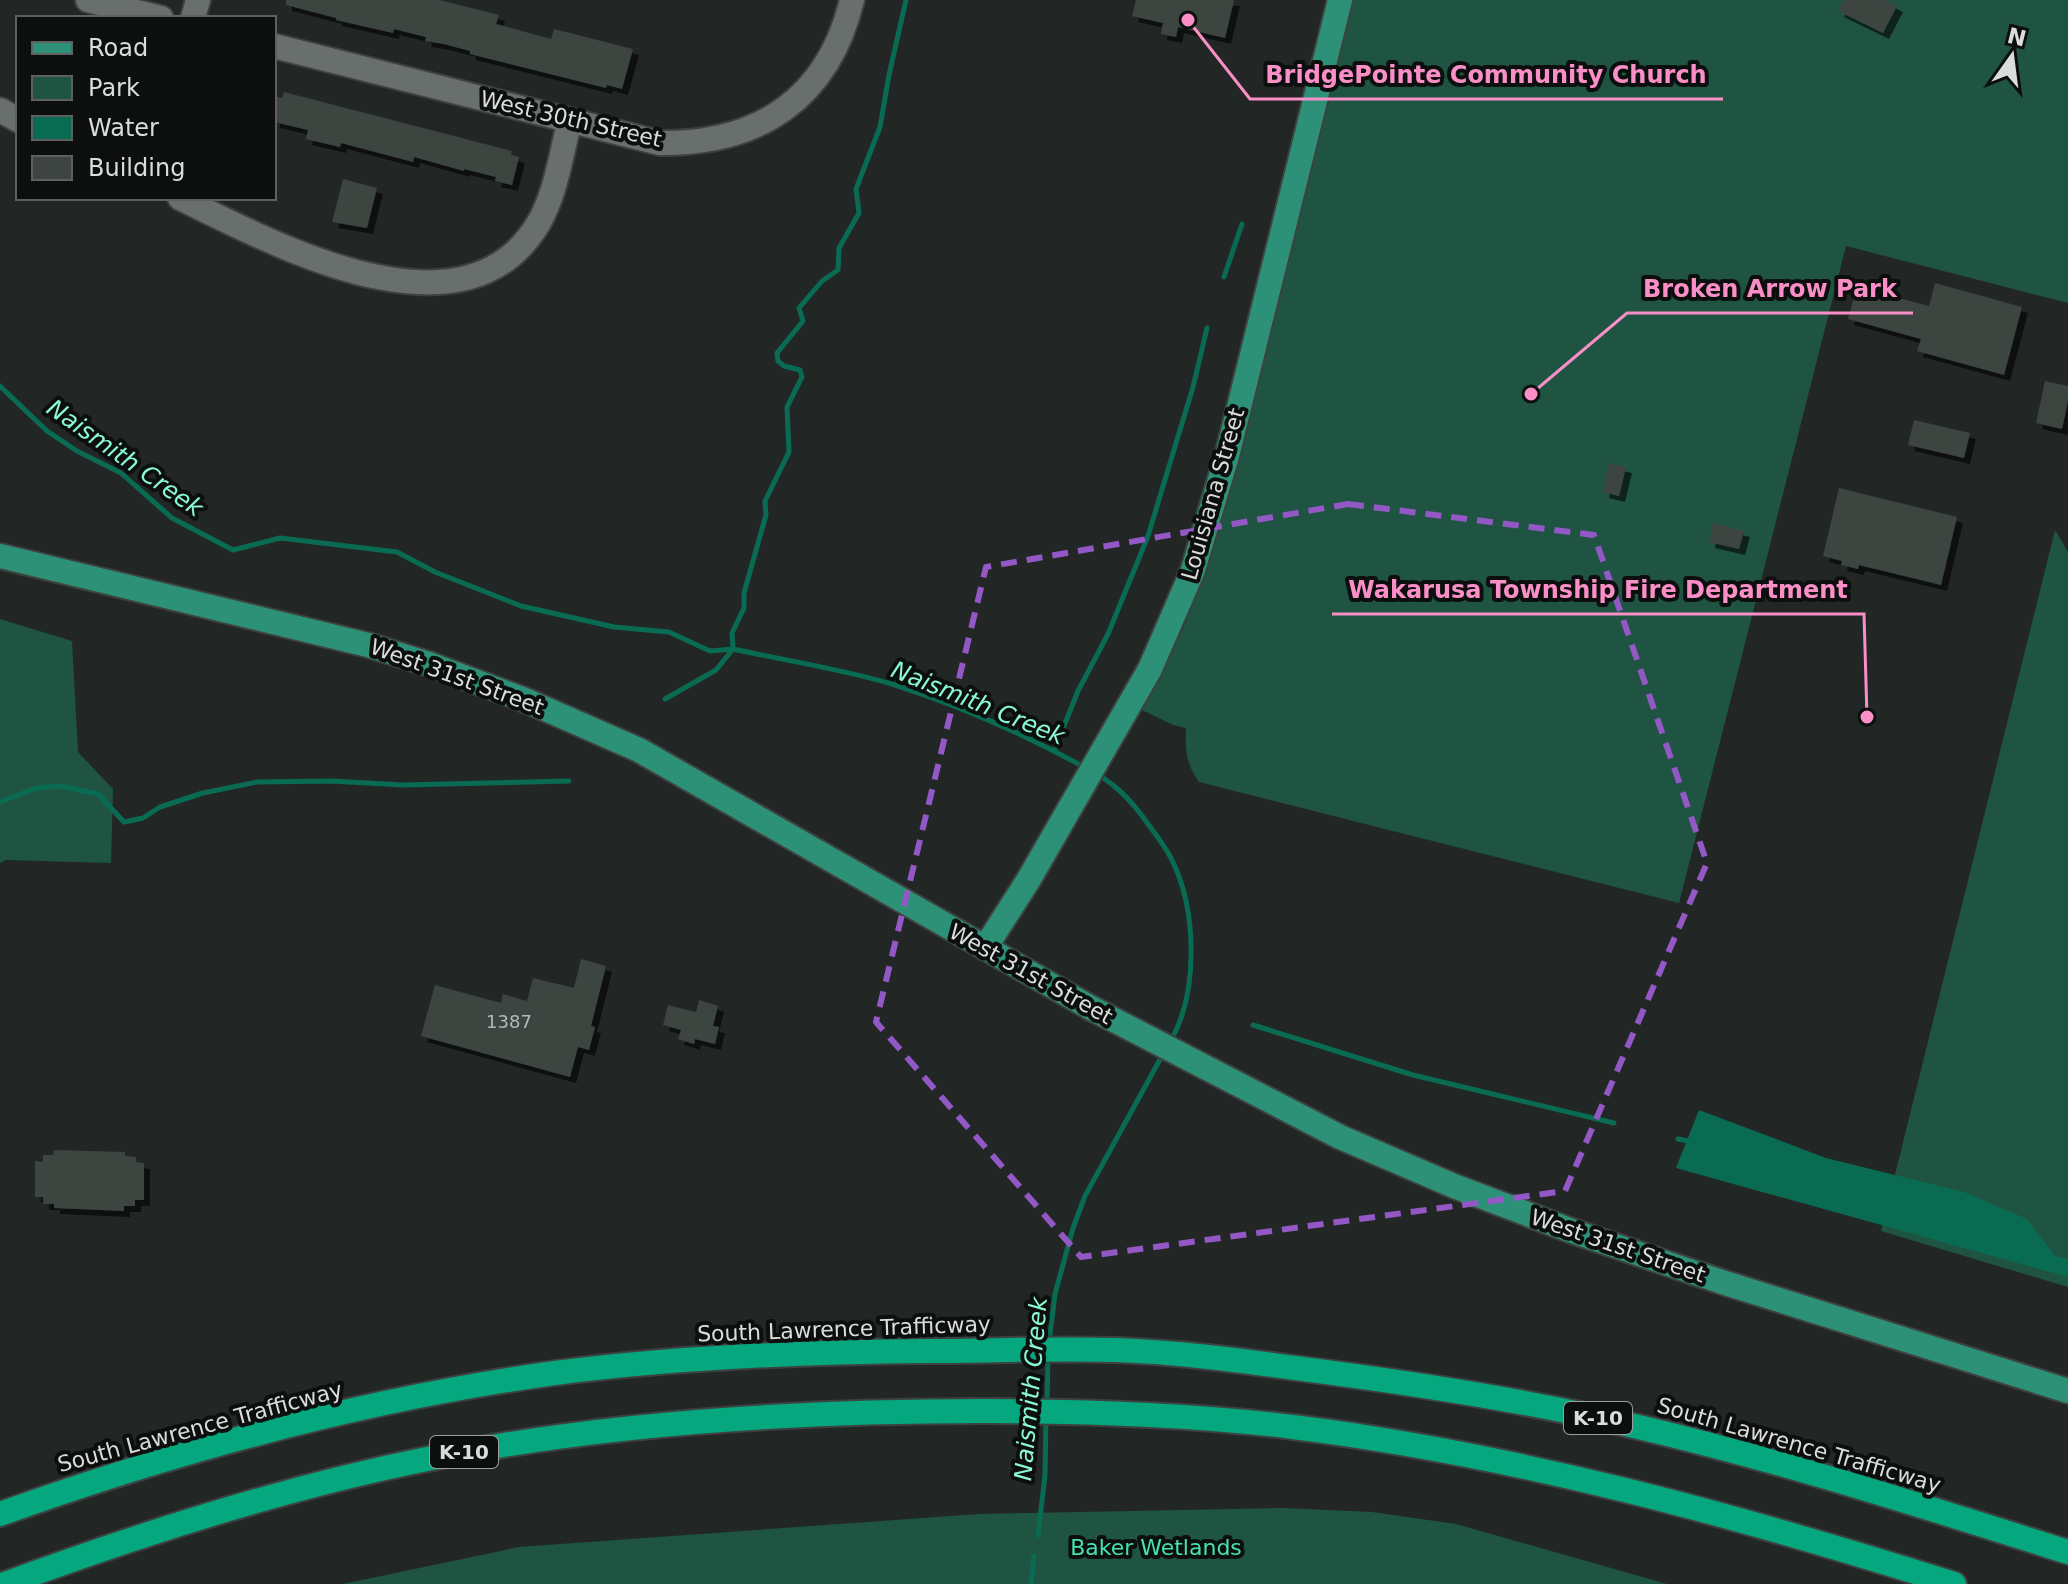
<svg xmlns="http://www.w3.org/2000/svg" width="2068" height="1584" font-family="'DejaVu Sans',sans-serif">
<style>
.green{fill:#1f5443}
.water{fill:#096c52}
.lines{fill:none;stroke-linecap:round;stroke-linejoin:round}
.stream{stroke:#096c52;stroke-width:5}
.building{fill:#3e4441;filter:url(#shadow)}
.minor-casing{stroke:#3d413f;stroke-width:28}
.major-casing{stroke:#3d413f;stroke-width:28}
.highway-casing{stroke:#3d413f;stroke-width:28}
.minor{stroke:#686f6c;stroke-width:24}
.major{stroke:#2d9177;stroke-width:24}
.highway{stroke:#05a77f;stroke-width:24}
.marked{fill:none;stroke:#9358c6;stroke-width:6;stroke-dasharray:16 10;stroke-linejoin:round}
.labels{text-anchor:middle;dominant-baseline:central;stroke-width:8;stroke-linejoin:round;paint-order:stroke}
.number-label{font-size:18px;fill:#b3b7b5}
.shield{fill:#0d0f0e;stroke:#9c9f9e;stroke-width:2}
.shield-label{font-size:20px;font-weight:bold;fill:#dadddc}
.street-label{font-size:22px;fill:#dadddc;stroke:#0d0f0e}
.park-label{font-size:22px;fill:#44e1b1;stroke:#0d0f0e}
.water-label{font-size:24px;font-style:italic;fill:#8bf9d2;stroke:#0d0f0e}
.leader{fill:none;stroke:#fa8fc7;stroke-width:3}
.callout-dot{fill:#fa8fc7;stroke:#0d0f0e;stroke-width:3}
.callout-label{font-size:24px;text-anchor:middle;font-weight:bold;fill:#fa8fc7;stroke:#0d0f0e;stroke-width:8;stroke-linejoin:round;paint-order:stroke}
</style>
<defs>
<filter id="shadow"><feDropShadow dx="6" dy="6" stdDeviation="0" flood-color="#0009"/></filter>
</defs>
<rect width="100%" height="100%" fill="#222725"/>
<path class="green" d="M1352 0H2068V303L1846 246 1679 903 1199 782C1186 764 1185 750 1186 728L1173 725 1142 710 1183 629 1216 541Z
M2055 530 2068 552V1287L1881 1231Z
M0 619 72 641 78 752 113 789 111 863 6 860 0 863Z
M1283 1508 1372 1512 1456 1524 1667 1584H343L519 1547 979 1514Z"/>
<path class="water" d="M1699 1110 1826 1158 1964 1192 2027 1219 2055 1256 2068 1259V1277L1676 1168Z"/>
<g class="lines">
<path class="stream" d="M1224 277 1242 224
M0 386 47 431 77 451 121 473 172 518 233 550 280 538 397 552 435 572 521 606 614 627 669 632 710 651 733 649C787 661 843 669 895 685 961 706 1026 735 1086 768
M665 699 716 670 733 649 732 633 744 608V593L766 515 765 501 789 452 787 407 802 377 800 370 784 366 778 361 777 353 803 321 799 308 822 281 838 270 839 248 859 213 856 189 880 127 889 75 906 0
M1054 751 1078 691 1108 634 1148 536 1193 387 1207 328
M1098 775C1116 785 1131 801 1143 817 1152 830 1163 843 1171 858 1197 909 1199 993 1170 1042
M0 802 36 788 60 786 98 794 124 822 143 818 160 807 203 793 257 782 331 781 403 785 569 781
M1253 1025 1413 1075 1614 1123
M1678 1139 1693 1142
M1049 1343 1055 1294 1073 1228 1085 1196 1163 1054
M1047 1403 1048 1357
M1038 1535 1045 1475 1046 1417
M1031 1584 1034 1556"/>
</g>
<path class="building" d="M286 0H439L499 15 496 24 551 39 554 29 633 49 622 89 607 85 606 88 470 54V51L444 44 425 41 426 37 394 29 393 33 336 20V18L286 5Z
M1136 0H1234L1225 38 1178 27 1176 37 1161 34 1163 23 1132 16Z
M1844 0H1885L1897 6 1883 33 1838 11Z
M284 92 512 151 511 155 519 157 512 185 495 181 496 177 464 169V171L414 157 413 162 341 143 340 147 306 139 308 130 274 122V96L282 98Z
M343 179 377 188 367 228 332 222Z
M1935 283 2022 307 2004 375 1917 351 1921 339 1848 319 1857 287 1929 306Z
M2045 381 2068 386V401L2062 429 2036 423Z
M1914 420 1970 433 1964 458 1908 445Z
M1609 463 1626 467 1619 496 1603 492Z
M1839 488 1957 517 1941 585 1859 565 1858 569 1841 565 1842 561 1823 556Z
M1713 523 1744 531 1739 549 1709 542Z
M581 959 606 966 591 1026 595 1027 589 1050 578 1047 570 1077 421 1036 435 985 501 1003 503 994 527 1001 533 978 574 988Z
M699 1000 718 1006 713 1026 719 1027 715 1044 695 1039 694 1044 678 1039 681 1030 663 1025 668 1005 696 1012Z
M54 1150 125 1152V1156L136 1157V1162L144 1163V1200H135V1206H124V1211L54 1208V1204H43V1197H35V1161L43 1162V1155H53Z"/>
<g class="lines">
<g class="minor-casing">
<path id="minor" d="M88 0 161 18
M193 18 198 0
M274 46 660 143C759 144 828 99 852 0
M0 110 18 120
M180 198C273 243 463 348 538 224 556 194 561 154 570 120"/>
</g>
<g class="major-casing">
<path id="major" d="M0 556 368 645 429 664 525 700 639 750 1091 1008 1340 1137 1454 1186 1572 1231 1722 1282 2068 1391
M985 948 1029 879 1150 669 1193 570 1227 456 1340 0"/>
</g>
<g class="highway-casing">
<path id="highway" d="M0 1514C179 1450 366 1399 555 1373 678 1357 801 1352 925 1351 989 1351 1052 1348 1116 1350 1176 1352 1236 1360 1295 1368 1397 1381 1499 1396 1599 1418 1758 1453 1913 1503 2068 1552
M5 1584C143 1533 283 1488 427 1459 608 1422 798 1411 984 1411 1087 1411 1190 1414 1293 1427 1518 1455 1738 1516 1954 1584"/>
</g>
<use href="#minor" class="minor"/>
<use href="#major" class="major"/>
<use href="#highway" class="highway"/>
</g>
<path class="marked" d="M1348 504 1594 535 1707 863 1565 1191 1081 1257 876 1022 986 567Z"/>
<g class="labels">
<g class="number-label">
<text x="509" y="1021">1387</text>
</g>
<g class="shield">
<rect x="1564" y="1402" width="68" height="32" rx="6"/>
<rect x="430" y="1436" width="68" height="32" rx="6"/>
</g>
<g class="shield-label">
<text x="1598" y="1418">K-10</text>
<text x="464" y="1452">K-10</text>
</g>
<g class="street-label">
<text transform="translate(571 119) rotate(13)">West 30th Street</text>
<text transform="translate(1213 494) rotate(-74)">Louisiana Street</text>
<text transform="translate(457 677) rotate(20)">West 31st Street</text>
<text transform="translate(1031 974) rotate(29)">West 31st Street</text>
<text transform="translate(1618 1246) rotate(19)">West 31st Street</text>
<text transform="translate(844 1329) rotate(-2)">South Lawrence Trafficway</text>
<text transform="translate(200 1427) rotate(-15)">South Lawrence Trafficway</text>
<text transform="translate(1799 1445) rotate(16)">South Lawrence Trafficway</text>
</g>
<g class="park-label">
<text x="1156" y="1547">Baker Wetlands</text>
</g>
<g class="water-label">
<text transform="translate(125 458) rotate(35)">Naismith Creek</text>
<text transform="translate(978 703) rotate(22)">Naismith Creek</text>
<text transform="translate(1031 1389) rotate(-85)">Naismith Creek</text>
</g>
</g>
<path class="leader" d="M1188 20L1250 99H1723M1531 394L1627 313H1913M1867 717L1864 614H1332"/>
<g class="callout-dot">
<circle cx="1188" cy="20" r="8"/>
<circle cx="1531" cy="394" r="8"/>
<circle cx="1867" cy="717" r="8"/>
</g>
<g class="callout-label">
<text x="1486" y="83">BridgePointe Community Church</text>
<text x="1770" y="297">Broken Arrow Park</text>
<text x="1598" y="598">Wakarusa Township Fire Department</text>
</g>
<rect x="16" y="16" width="260" height="184" fill="#0d0f0e" stroke="#5f6160" stroke-width="2"/>
<rect x="32" y="42" width="40" height="12" fill="#2d9177" stroke="#5f6160" stroke-width="2"/>
<text x="88" y="56" font-size="24" fill="#dadddc">Road</text>
<rect x="32" y="76" width="40" height="24" fill="#1f5443" stroke="#5f6160" stroke-width="2"/>
<text x="88" y="96" font-size="24" fill="#dadddc">Park</text>
<rect x="32" y="116" width="40" height="24" fill="#096c52" stroke="#5f6160" stroke-width="2"/>
<text x="88" y="136" font-size="24" fill="#dadddc">Water</text>
<rect x="32" y="156" width="40" height="24" fill="#3e4441" stroke="#5f6160" stroke-width="2"/>
<text x="88" y="176" font-size="24" fill="#dadddc">Building</text>
<g transform="translate(2012 56) rotate(14)" stroke="#0d0f0e" stroke-width="6" paint-order="stroke">
<path d="M0-6L14 30L0 20L-14 30Z" fill="#dadddc"/>
<text y="-12" font-size="22" font-weight="bold" text-anchor="middle" fill="#dadddc">N</text>
</g>
</svg>
